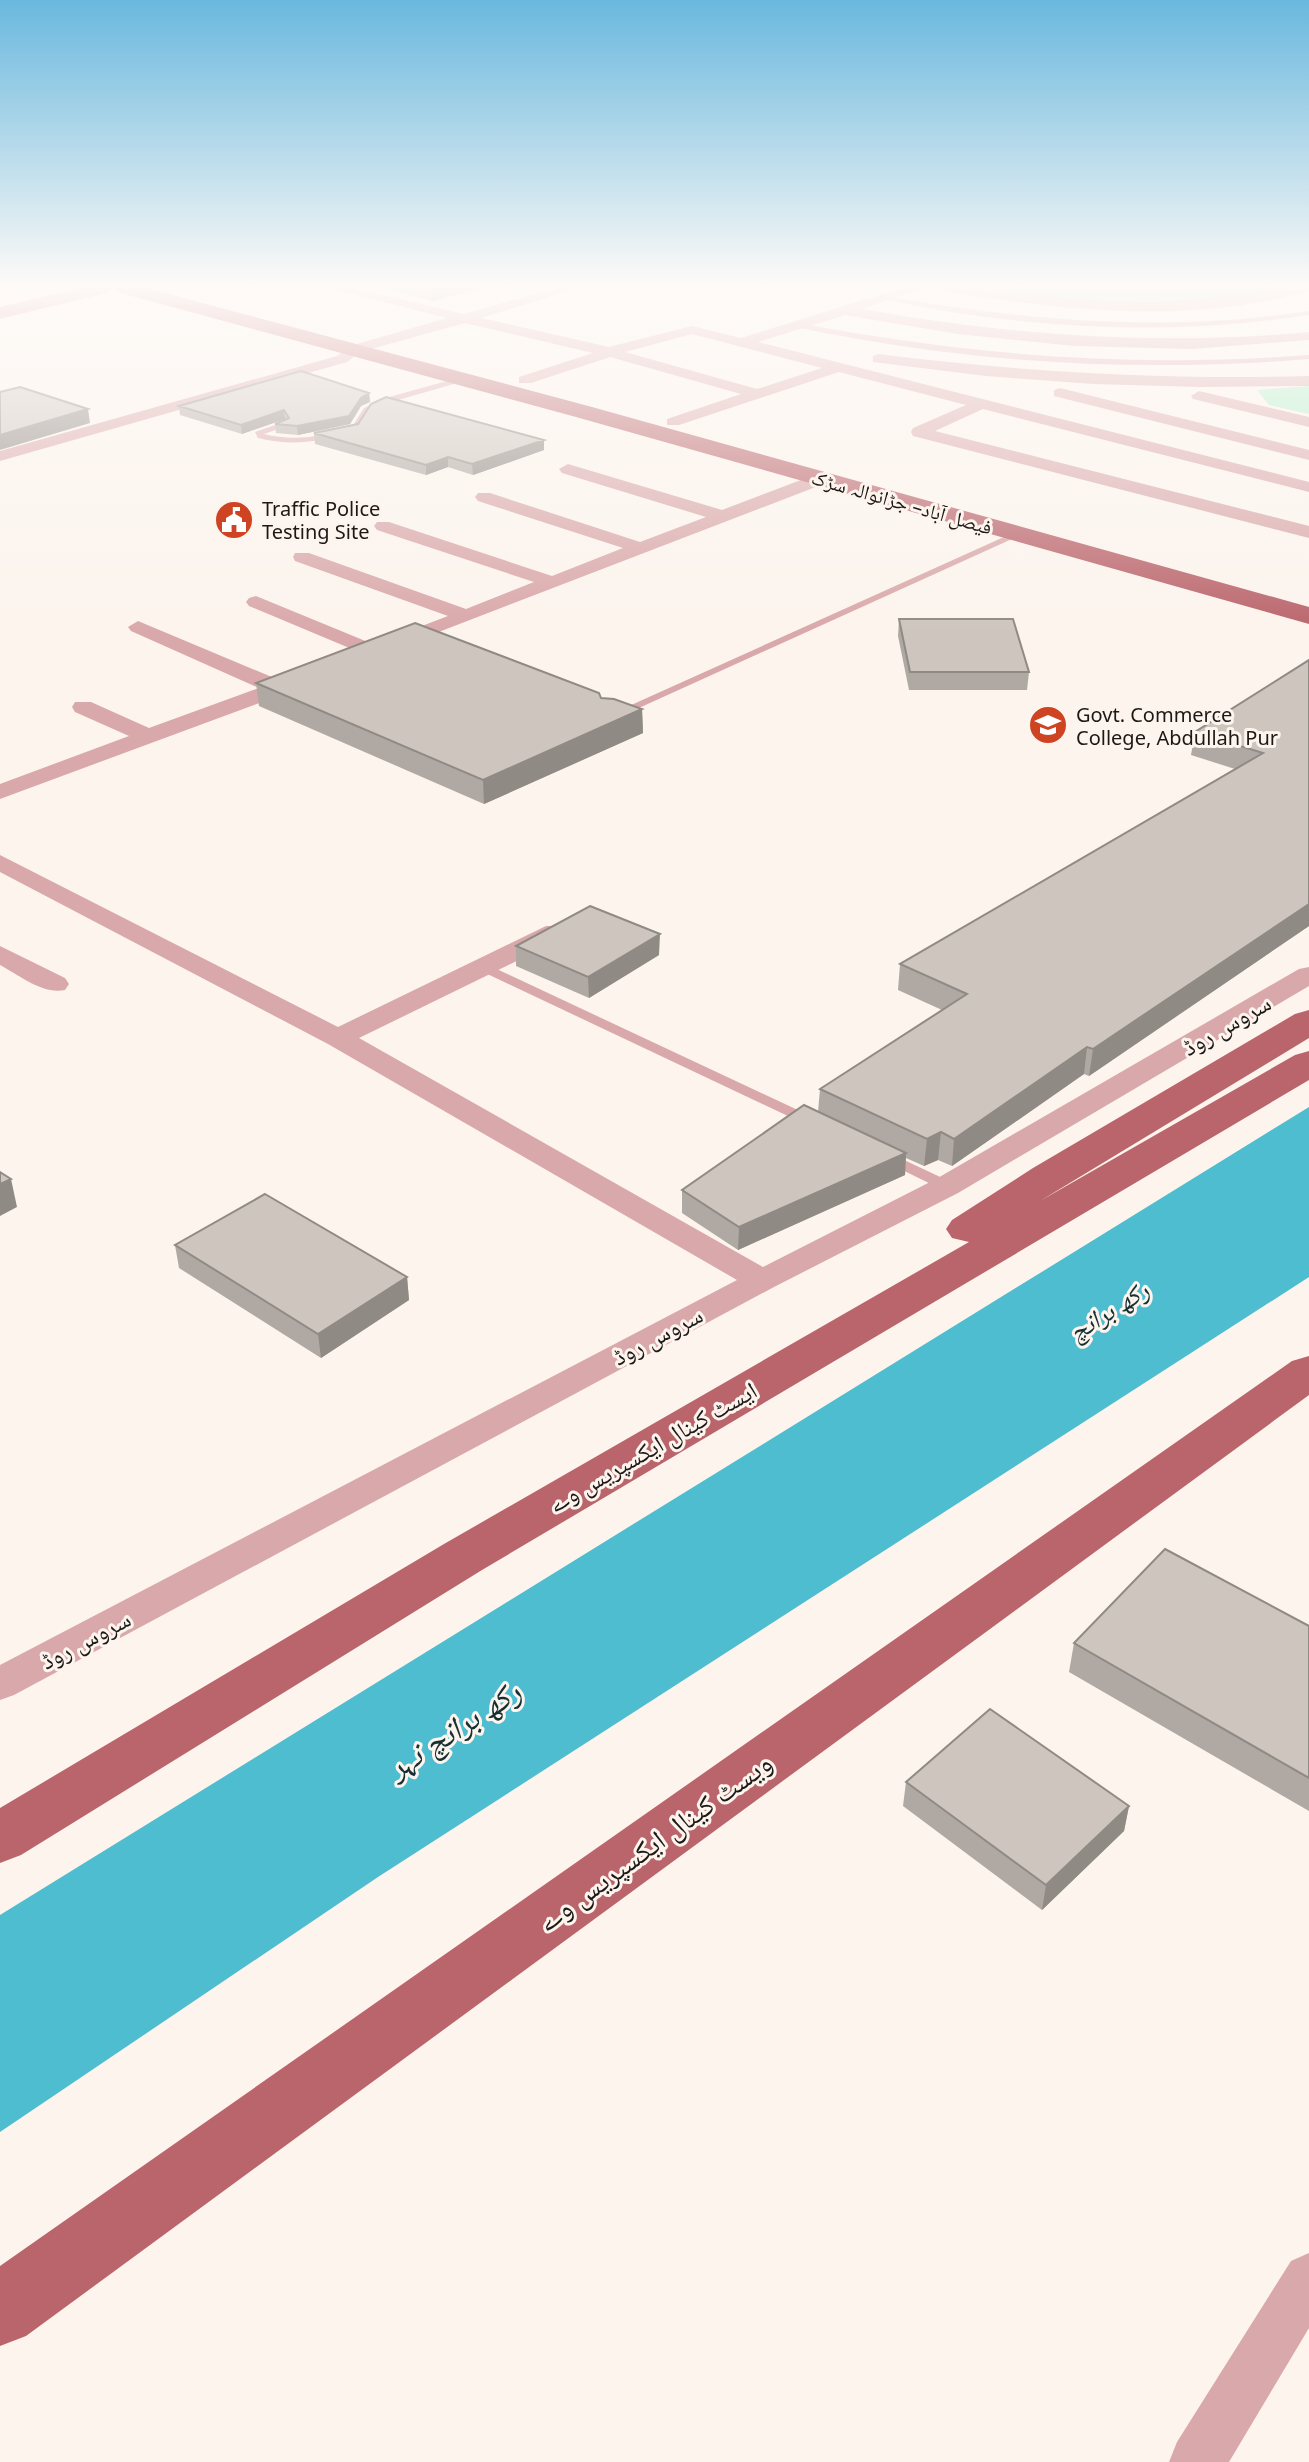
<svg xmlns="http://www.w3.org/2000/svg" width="1309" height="2462" font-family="'Noto Sans','Noto Naskh Arabic',sans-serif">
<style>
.green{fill:#a9eec8}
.water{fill:#4ebdcf}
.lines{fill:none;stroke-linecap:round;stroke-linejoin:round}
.lane{fill:#d9a8aa;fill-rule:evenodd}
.street{fill:#d9a8aa;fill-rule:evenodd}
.secondary{fill:#c88186;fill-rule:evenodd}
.primary{fill:#ba656c;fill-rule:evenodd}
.wall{fill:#b0a9a3}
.shaded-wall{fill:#908a85}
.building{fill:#cdc5be;stroke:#908a85;stroke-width:2}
.labels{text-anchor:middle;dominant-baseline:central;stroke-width:6;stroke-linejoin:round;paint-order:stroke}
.far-street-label{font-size:20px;fill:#1b1816;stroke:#fcf4ed}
.far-poi-label{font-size:20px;fill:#1b1816;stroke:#fcf4ed;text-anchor:start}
.street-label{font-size:24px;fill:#1b1816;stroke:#fcf4ed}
.water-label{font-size:26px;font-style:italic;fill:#162f33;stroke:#fcf4ed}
.near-street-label{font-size:28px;fill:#1b1816;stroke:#fcf4ed}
.near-water-label{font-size:32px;font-style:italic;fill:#162f33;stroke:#fcf4ed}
</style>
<rect width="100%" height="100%" fill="#fcf4ed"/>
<path class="green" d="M989 288H1287C1189 304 1087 309 989 288Z
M1309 386V414L1269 405 1257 390Z"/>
<path class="water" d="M1309 1107V1277L378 1877 0 2132V1915Z"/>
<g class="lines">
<path class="lane" d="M884 296C1028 321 1164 333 1309 311V315C1166 337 1023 329 882 299Z
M799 323C973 356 1133 368 1309 355V359C1137 373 965 363 796 327Z
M461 377 464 381 388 403 370 412 358 431C323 441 294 447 258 438L255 432 284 422 287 426 264 434C296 442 322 436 352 427L364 408 382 399Z
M1015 532 1023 534 619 717 609 715Z
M486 964 817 1119 819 1122 817 1125H807L481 971V965Z
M887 1152 953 1183 955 1186 953 1189H941L882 1160 879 1157 882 1154Z"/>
<path class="street" d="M329 288H354L464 314 556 288H578L481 318 609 347 692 326 741 338 902 288H923L862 309C1011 336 1158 346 1309 332V340L1192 349 1075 346 958 334 845 315 758 342 1309 482V492L983 409 935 431 1309 526V538L913 436 911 432 913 428 966 405 839 372 679 425H667V419L741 394 610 357 531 383H519V377L593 353 465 323 360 352 347 362 0 461V451L337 356 350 346 447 318ZM692 334 822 368 757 389 625 352Z
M942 288C1007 288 1072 302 1138 302 1196 303 1252 288 1309 288V291C1193 324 1066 311 949 292Z
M878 354C1022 372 1164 380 1309 376V386L1201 387 1093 384 986 376 873 362V356Z
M1060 388 1309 450V460L1054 396V390Z
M1199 391 1309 417V427L1193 399 1191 396Z
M568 464 722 510 814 475 820 474 829 479 826 483 392 650 385 648 382 644 385 640 448 616 295 561 293 557 295 553H309L466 609 534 582 377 530 374 526 377 522H389L552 576 623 548 478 501 475 497 478 493H490L640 542 706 517 562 473 559 469Z
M256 596 380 647 383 651 380 655H366L249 606 246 602 249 598Z
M138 621 279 680 297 675 308 681 305 686 0 799V784L129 736 75 712 72 707 75 702H91L149 728 259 688 131 631 128 627Z
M0 855 338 1027 546 926H564L568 932 564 938 359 1038 763 1267 936 1179 1299 969 1309 967V986L958 1193 774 1287 14 1695 0 1700V1665L737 1280 328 1044 0 872Z
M0 946 65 978 69 984 65 990C43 995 19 975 0 965Z
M1309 2253V2328L1229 2462H1169L1177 2442 1291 2261Z"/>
<path class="secondary" d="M79 288H112L110 292 0 319V307Z"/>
<path class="primary" d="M115 288H146L592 407 1309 607V624L576 417 117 292Z
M1309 1010V1038L1040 1201 1295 1055 1309 1051V1080L482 1570 21 1855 0 1863V1808L444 1544 969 1242 952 1238 946 1229 952 1220 1033 1168 1295 1014Z
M1309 1356V1395L26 2336 0 2346V2266L1292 1361Z"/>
</g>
<path class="wall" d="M383 288H482L432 301Z
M369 393 370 402 361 406 350 424 298 435 276 433 275 424 285 419 242 434 180 415 179 406Z
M314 433 544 440V450L473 475 448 467 426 475 315 444Z
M899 619 1029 672 1027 690H909L898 636Z
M1309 660V926L1089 1076 1084 1074 952 1166 938 1160 924 1166 906 1158 905 1175 738 1250 682 1213V1190L818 1112 820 1089 942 1010 898 990 900 964 1235 769 1191 755 1195 732Z
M256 683 601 698 642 709 643 733 484 804 259 706Z
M516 946 659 955 589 998 516 966Z
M175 1245 407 1277 409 1300 321 1358 179 1268Z
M1309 1626V1811L1069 1672 1074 1643Z
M906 1782 1129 1806 1124 1831 1042 1910 903 1806Z"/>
<path class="shaded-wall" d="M431 288H482L432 301Z
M369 393 370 402 361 406 350 424 298 435 297 426Z
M88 409 90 423 0 450V435Z
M284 410 285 419 242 434 241 425Z
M544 440V450L473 475 472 464Z
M448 457V467L426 475V465Z
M642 709 643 733 484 804 483 780Z
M1309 904V926L1089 1076 1093 1049Z
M660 934 659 955 589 998 588 977Z
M1087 1047 1084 1074 952 1166 954 1139Z
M941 1132 938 1160 924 1166 927 1139Z
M906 1153 905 1175 738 1250 739 1227Z
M11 1179 17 1207 0 1216V1184Z
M407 1277 409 1300 321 1358 318 1334Z
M1129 1806 1124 1831 1042 1910 1046 1885Z"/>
<path class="building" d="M301 371 369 393 361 398 349 416 297 426 275 424 289 418 284 410 241 425 179 406Z
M20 387 88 409 0 435V392Z
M386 397 544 440 472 464 448 457 426 465 314 433 358 424 371 404Z
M899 619H1013L1029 672H910Z
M415 623 599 693 601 698 614 699 642 709 483 780 256 683Z
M1309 660V904L1093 1049 1087 1047 954 1139 941 1132 927 1139 820 1089 967 994 900 964 1263 753 1195 732Z
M590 906 660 934 588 977 516 946Z
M804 1105 906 1153 739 1227 682 1190Z
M0 1172 11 1179 0 1184Z
M265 1194 407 1277 318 1334 175 1245Z
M1165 1549 1309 1626V1778L1074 1643Z
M990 1709 1129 1806 1046 1885 906 1782Z"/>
<linearGradient id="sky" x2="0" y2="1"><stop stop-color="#6ab8de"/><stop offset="0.45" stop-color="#fefaf7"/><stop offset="1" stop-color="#fefaf7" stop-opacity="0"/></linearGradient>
<rect width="1309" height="633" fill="url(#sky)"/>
<defs>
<g id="civic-disc" transform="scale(2)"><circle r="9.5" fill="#ce4422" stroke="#fcf4ed"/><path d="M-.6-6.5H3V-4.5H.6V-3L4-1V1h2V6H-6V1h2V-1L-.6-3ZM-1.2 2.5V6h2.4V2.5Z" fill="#fff"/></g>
<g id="university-disc" transform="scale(2)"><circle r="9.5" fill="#ce4422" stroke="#fcf4ed"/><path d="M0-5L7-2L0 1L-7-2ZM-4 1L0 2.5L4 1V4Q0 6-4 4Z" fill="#fff"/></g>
</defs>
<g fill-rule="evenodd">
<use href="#civic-disc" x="234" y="520"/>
<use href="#university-disc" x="1048" y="725"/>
</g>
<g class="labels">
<g class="far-street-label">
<text transform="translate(902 502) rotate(16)">فیصل آباد– جڑانوالہ سڑک</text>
</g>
<g class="far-poi-label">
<text x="262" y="508">Traffic Police<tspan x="262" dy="23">Testing Site</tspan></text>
<text x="1076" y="714">Govt. Commerce<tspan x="1076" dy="23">College, Abdullah Pur</tspan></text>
</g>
<g class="street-label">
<text transform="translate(1226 1024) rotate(-30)">سروس روڈ</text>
<text transform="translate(657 1335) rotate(-28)">سروس روڈ</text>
<text transform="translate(652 1446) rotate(-30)">ایسٹ کینال ایکسپریس وے</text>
<text transform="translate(85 1639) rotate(-28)">سروس روڈ</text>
</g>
<g class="water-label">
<text transform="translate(1108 1310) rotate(-32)">رکھ برانچ</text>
</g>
<g class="near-street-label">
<text transform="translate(654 1841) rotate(-36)">ویسٹ کینال ایکسپریس وے</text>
</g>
<g class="near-water-label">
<text transform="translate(453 1728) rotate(-33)">رکھ برانچ نہر</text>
</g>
</g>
</svg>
